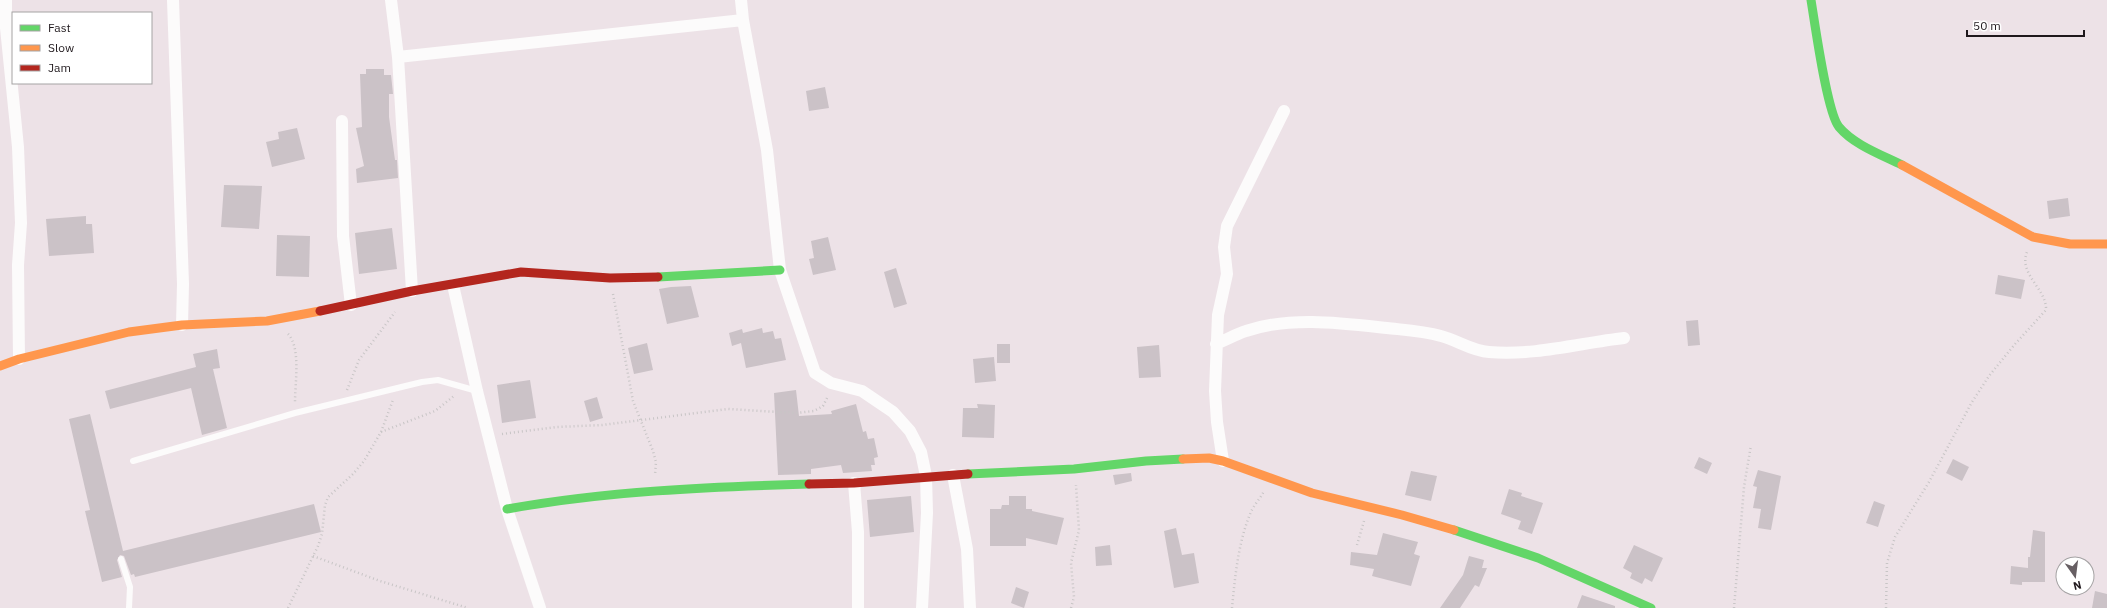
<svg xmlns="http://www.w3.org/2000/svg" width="2107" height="608" font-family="'IBM Plex Sans',sans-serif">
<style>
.building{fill:#cbc2c7}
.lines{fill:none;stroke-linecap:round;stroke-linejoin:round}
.path{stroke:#c8c5c6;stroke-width:2.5;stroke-dasharray:1 3;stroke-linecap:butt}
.lane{stroke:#fcfbfb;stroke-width:6}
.street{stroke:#fcfbfb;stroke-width:12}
.fast{stroke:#63d668;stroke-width:9}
.slow{stroke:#ff974d;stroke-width:9}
.jam{stroke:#b3261e;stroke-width:9}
</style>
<rect width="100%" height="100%" fill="#ede2e7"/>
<path class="building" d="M366 69H384V75H391L393 94H389V117L395 160H397L398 178 357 183 356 169 364 166 356 128 362 127 360 74H366Z
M825 87 829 108 809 111 806 91Z
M297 128 305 159 272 167 266 142 279 139 278 132Z
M224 185 262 186 259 229 221 227Z
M2068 198 2070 216 2049 219 2047 201Z
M86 216V224H92L94 253 49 256 46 219Z
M392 228 397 269 359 274 355 233Z
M277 235 310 236 309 277 276 276Z
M828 237 836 270 813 275 809 259 814 258 811 241Z
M896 268 907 304 894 308 884 272Z
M1998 275 2025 280 2021 299 1995 294Z
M691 286 699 317 667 324 659 289 671 287Z
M1698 320 1700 345 1688 346 1686 321Z
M762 328 763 333 773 331 775 339 781 338 786 360 746 368 741 343 732 346 729 333 742 329 743 333Z
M647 343 653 370 634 374 628 348Z
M997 344H1010V363H997Z
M1159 345 1161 377 1139 378 1137 347Z
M217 349 220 368 213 369 227 428 202 435 191 388 110 409 105 391 196 367 193 354Z
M994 357 996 381 975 383 973 359Z
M530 380 536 418 502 423 497 385Z
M796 390 799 416 832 414 831 411 856 404 863 432 866 431 868 439 874 438 878 457 874 458 875 465H871L872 471 843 473 841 465 811 469V474L778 475 774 393Z
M597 397 603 418 590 422 584 401Z
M977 404 995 405 994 438 962 437 963 408H978Z
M90 414 123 551 314 504 321 532 135 577 134 574 131 575 124 556 120 555 117 560 122 577 102 582 85 511 90 510 69 419Z
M1699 457 1712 463 1707 474 1694 468Z
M1953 459 1969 467 1962 481 1946 473Z
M1758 470 1781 476 1771 530 1758 528 1761 509 1753 508 1757 487 1753 486Z
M1411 471 1437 476 1431 501 1405 495Z
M1131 473 1132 481 1115 485 1113 475Z
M1509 489 1522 493 1521 496 1543 503 1532 534 1518 529 1521 521 1501 514Z
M911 496 914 532 870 537 867 500Z
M1009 496H1026V509H1032V511L1064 518 1057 545 1026 538V546H990V509H1001L1002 505H1009Z
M1874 501 1885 505 1878 527 1866 523Z
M1176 528 1182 555 1194 553 1199 583 1174 588 1164 531Z
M2033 530 2045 532V582H2022V585L2010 584 2011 566 2028 568V557H2030Z
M1383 533 1418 542 1414 554 1420 556 1411 586 1372 576 1374 569 1350 565 1351 552 1377 555Z
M1110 545 1112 565 1096 566 1095 547Z
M1634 545 1663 558 1652 582 1645 578 1642 584 1630 578 1632 573 1623 568Z
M1469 556 1484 560 1482 568H1487L1479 587 1475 585 1460 608H1440L1463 575Z
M1016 587 1029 592 1024 608 1011 603Z
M2095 591 2107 594V608H2092Z
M1582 595 1615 606V608H1577Z"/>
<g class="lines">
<path class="path" d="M613 294 633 401 653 451 656 462 655 475
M288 334C301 347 295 384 295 402
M347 390 359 360 395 312
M381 432 435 411 454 396
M502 434 557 427 602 425 728 409 796 413 814 411 823 406 828 396
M1357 545 1364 521
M313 556 380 581 468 608
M288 608 318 546 322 534 325 505 328 497 353 474 364 461 381 432 393 400
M1071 608 1074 597 1071 563 1079 530 1076 485
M1232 608C1235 577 1238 544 1250 514 1253 506 1260 499 1264 491
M1734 608 1744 487 1751 445
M1886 608 1887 563 1895 537 1929 482 1972 402 1989 376 2015 344 2046 310C2047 289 2018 274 2027 252"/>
<path class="lane" d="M133 461 295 413 422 382 438 380 477 391
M121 559 130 587 129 608"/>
<path class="street" d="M6 0V28L18 147 21 223 18 265 19 359
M173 0 183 284 182 325
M391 0 398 57 412 291
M741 0 743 20 767 150 780 270 815 373 831 383 862 391 893 412 910 431 921 452 926 476 927 513 922 608
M398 57 743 20
M342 121 343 236 351 305
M453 285 477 391 507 509 540 608
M1216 344C1226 340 1236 334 1246 331 1290 316 1342 323 1387 328 1405 330 1423 331 1441 336 1457 340 1472 351 1489 352 1534 356 1580 343 1624 338
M1223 461 1217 422 1215 391 1218 315 1227 274 1224 247 1227 226 1284 111
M953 475 967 549 970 608
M854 483 858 532V608"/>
<path class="fast" d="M1811 0C1815 24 1827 113 1839 127 1854 145 1882 155 1902 165
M658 277 780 270
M968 474 1074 469 1146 461 1183 459
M507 509C607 491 707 487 809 484
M1454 530 1538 558 1651 608"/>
<path class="slow" d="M1902 165 2033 237 2070 244H2107
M0 366 19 359 129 332 182 325 267 321 320 311
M1183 459 1209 458 1223 461 1312 493 1402 515 1454 530"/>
<path class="jam" d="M320 311 412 291 521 272 610 278 658 277
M809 484 854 483 968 474"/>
</g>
<rect x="12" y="12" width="140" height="72" fill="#ffffff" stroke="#a5a3a4"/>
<rect x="20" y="25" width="20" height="6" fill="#63d668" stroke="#a5a3a4"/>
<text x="48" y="32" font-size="12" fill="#1f181c">Fast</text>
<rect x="20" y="45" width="20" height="6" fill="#ff974d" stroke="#a5a3a4"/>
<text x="48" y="52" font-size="12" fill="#1f181c">Slow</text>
<rect x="20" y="65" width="20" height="6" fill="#b3261e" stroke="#a5a3a4"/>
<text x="48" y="72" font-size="12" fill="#1f181c">Jam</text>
<g transform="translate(2075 576) rotate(166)"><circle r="19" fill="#ffffff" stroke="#a5a3a4"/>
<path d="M0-3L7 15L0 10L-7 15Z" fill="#675f63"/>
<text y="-6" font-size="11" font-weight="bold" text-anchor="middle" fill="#1f181c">N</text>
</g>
<path d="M1967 30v6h117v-6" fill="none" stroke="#1f181c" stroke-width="2"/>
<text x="1973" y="30" font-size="12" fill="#1f181c" stroke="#ffffff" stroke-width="3" paint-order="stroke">50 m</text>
</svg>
